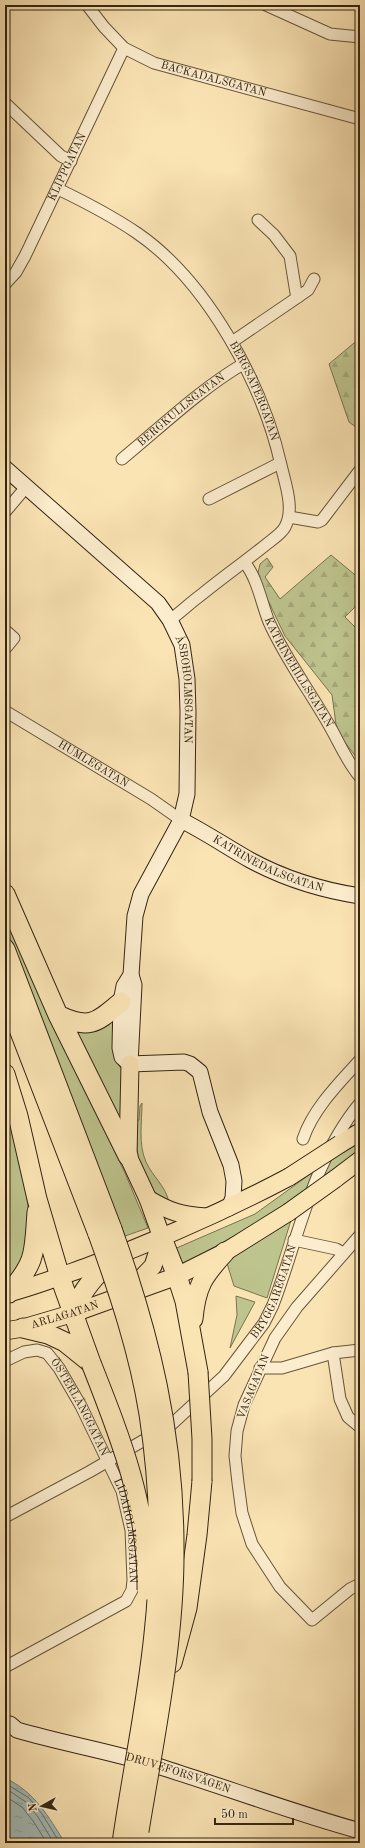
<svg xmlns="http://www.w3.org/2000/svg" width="365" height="1848" font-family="'Old Standard TT',serif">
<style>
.green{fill:#bec48e;stroke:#787450}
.forest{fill:url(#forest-firs);stroke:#787450}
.water{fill:url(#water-ripples);stroke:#778077}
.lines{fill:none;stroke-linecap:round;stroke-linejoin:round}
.shore{stroke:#6c7066;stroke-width:1}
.street-casing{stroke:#65553b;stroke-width:13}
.secondary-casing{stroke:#332513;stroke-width:17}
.primary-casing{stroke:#332513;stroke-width:19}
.highway-casing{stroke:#332513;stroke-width:21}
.street{stroke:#fcedce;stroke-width:11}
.secondary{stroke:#fcedce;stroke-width:15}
.primary{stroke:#fbe4b4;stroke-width:17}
.highway{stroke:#fbe4b4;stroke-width:19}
.primary-bridge-casing{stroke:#332513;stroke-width:19;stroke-linecap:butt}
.highway-bridge-casing{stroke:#332513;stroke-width:21;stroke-linecap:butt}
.primary-bridge{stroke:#fbe4b4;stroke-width:17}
.highway-bridge{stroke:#fbe4b4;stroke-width:19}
.labels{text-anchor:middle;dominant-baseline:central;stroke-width:3;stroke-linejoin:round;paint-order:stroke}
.street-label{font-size:11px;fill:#332513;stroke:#fcedce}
</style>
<defs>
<pattern id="forest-firs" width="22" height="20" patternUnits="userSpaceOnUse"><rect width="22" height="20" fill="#bec48e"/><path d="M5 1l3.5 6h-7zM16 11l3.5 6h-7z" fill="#a4a87a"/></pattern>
<pattern id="water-ripples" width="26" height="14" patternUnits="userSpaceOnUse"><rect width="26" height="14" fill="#a4bcb9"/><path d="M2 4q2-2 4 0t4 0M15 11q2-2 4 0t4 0" fill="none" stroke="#8ea19e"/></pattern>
</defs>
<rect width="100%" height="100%" fill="#fbe4b4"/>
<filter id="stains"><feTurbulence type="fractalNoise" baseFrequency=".005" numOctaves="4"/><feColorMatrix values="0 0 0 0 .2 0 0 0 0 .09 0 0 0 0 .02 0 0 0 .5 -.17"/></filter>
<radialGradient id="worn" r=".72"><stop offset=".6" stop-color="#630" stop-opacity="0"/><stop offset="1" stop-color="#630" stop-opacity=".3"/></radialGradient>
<path class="green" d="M5 913 49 1015 125 1173 148 1228 125 1236 5 925Z
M117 1013V1059L119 1066 123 1070V1125L75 1029Z
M5 1090 27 1196 31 1249 12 1276 5 1281Z
M142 1103C142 1122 138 1144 146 1162 153 1177 165 1185 169 1202L160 1199 154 1192 137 1158 136 1121 139 1120 140 1106Z
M360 1138V1150L264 1219 179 1267 172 1250 255 1214Z
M292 1217 267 1298 234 1286 226 1260Z
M236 1296 255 1302 230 1348 237 1315Z"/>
<path class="forest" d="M360 338V430L349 422 329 364Z
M331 555 360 579V602L345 617 360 632V762L337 732 332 695 285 636 262 588 258 573 260 564 267 558 273 567 265 577 280 599Z"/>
<path class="water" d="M5 1778C35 1792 48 1816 65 1843H5Z"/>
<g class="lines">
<path class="shore" d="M5 1783 29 1798 42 1814 60 1843
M5 1788 26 1802 38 1817 54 1843
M5 1796 22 1807 33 1821 47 1843"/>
<g class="street-casing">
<g id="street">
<path id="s1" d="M87 5 104 27 124 48 154 63 360 119"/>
<path d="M266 5 330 34 360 37"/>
<path d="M5 103 61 156 71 161"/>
<path id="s2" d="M58 189C85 202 112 216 137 233 207 281 263 384 281 465 285 483 295 509 285 527 282 533 273 539 268 543 246 561 223 577 201 595 190 603 181 612 170 620"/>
<path d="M258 220 274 235 290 256 296 293 298 297"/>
<path id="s3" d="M5 284 16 272 25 256 124 48"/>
<path d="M232 342 298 297 308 290 314 279"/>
<path id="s4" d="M122 459C161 427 199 390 243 364"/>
<path d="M209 499 280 463"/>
<path d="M5 512 27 486"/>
<path d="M289 517 318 522 322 520 360 470"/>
<path id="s5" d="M245 563C258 580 261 602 269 622 285 658 309 690 329 725 339 742 347 762 360 777"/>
<path d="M5 630 14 638 5 649"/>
<path id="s6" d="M5 711 151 799 181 820"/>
<path d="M303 1139C313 1109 339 1083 360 1060"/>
<path d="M360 1235 297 1307 275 1338 244 1405 237 1431 235 1456 238 1483 242 1513 252 1544 280 1587 312 1620 350 1589 360 1584"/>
<path d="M294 1240 336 1249 343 1253"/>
<path d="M333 1353 340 1399 348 1417 360 1427"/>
<path id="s7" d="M5 1361 24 1352 37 1350 47 1353 59 1368 81 1406 122 1491 131 1530 133 1580 132 1590 126 1601 5 1667"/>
<path d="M260 1368H282L333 1353 360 1350"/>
<path id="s8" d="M5 1517 89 1472 172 1424 224 1376 264 1323 273 1305C299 1237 312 1161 360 1103"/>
</g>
</g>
<g class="secondary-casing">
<g id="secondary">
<path id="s9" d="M5 468 158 603 170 620 182 645 187 679 188 712 187 794 181 820 141 894 135 916 131 975 134 985 130 1064"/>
<path id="s10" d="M181 820C205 832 227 847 250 860 285 879 321 890 360 896"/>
<path d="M130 1064 184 1062 190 1064 200 1072 210 1112 231 1165 234 1181 233 1198 229 1208"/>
<path d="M130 1064 122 1057 120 1048 121 1002 124 986 131 975"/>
<path id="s11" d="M5 1723 10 1724 17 1730C68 1745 120 1753 170 1770 233 1790 295 1813 360 1831"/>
</g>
</g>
<g class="primary-casing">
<g id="primary">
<path d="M340 1144 360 1132"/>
<path d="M335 1179 360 1160"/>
<path d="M148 1199C170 1212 180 1215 206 1217"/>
<path d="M127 1293 153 1266 162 1238 148 1199 128 1156 130 1064"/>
<path d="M5 1294C33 1287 61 1276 89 1266 159 1240 223 1212 289 1177"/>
<path id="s12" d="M5 1331 23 1328 74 1313 177 1276 225 1252 289 1212"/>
</g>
</g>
<g class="highway-casing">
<path id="highway" d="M5 894 58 1015 128 1156
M5 949 112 1229
M5 993 98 1234
M58 1015C90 1030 96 1023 121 1002
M5 1074 18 1116 37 1199 60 1277 91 1363
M162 1238 177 1276 185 1301 198 1372
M9 1293C37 1261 34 1252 37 1212
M74 1313C81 1289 98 1273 116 1256
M193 1319C196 1286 203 1276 225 1252
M23 1328 48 1334 65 1342 91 1363
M172 1663 187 1608 197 1535 202 1481"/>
</g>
<use href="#street" class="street"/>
<use href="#secondary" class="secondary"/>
<use href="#primary" class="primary"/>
<use href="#highway" class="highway"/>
<g class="primary-bridge-casing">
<path id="primary-bridge" d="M289 1177 340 1144
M289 1212 335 1179"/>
</g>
<g class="highway-bridge-casing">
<path id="highway-bridge" d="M112 1229C150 1335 174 1434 174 1547 175 1641 154 1739 139 1831
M98 1234C119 1292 139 1352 149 1414 160 1486 162 1561 154 1634 147 1704 132 1773 122 1843
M91 1363C121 1439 148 1506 147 1590
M198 1372 202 1439V1481"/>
</g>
<use href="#primary-bridge" class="primary-bridge"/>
<use href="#highway-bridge" class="highway-bridge"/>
</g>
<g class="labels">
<g class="street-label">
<text stroke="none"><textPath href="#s1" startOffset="152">BACKADALSGATAN</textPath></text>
<text stroke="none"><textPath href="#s3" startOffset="133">KLIPPGATAN</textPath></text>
<text stroke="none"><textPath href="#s2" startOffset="290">BERGSÄTERGATAN</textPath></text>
<text stroke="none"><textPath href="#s4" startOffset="77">BERGKULLSGATAN</textPath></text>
<text stroke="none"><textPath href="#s5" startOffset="122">KATRINEHILLSGATAN</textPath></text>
<text stroke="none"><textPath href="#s9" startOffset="297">ÅSBOHOLMSGATAN</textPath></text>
<text stroke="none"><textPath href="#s6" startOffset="103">HUMLEGATAN</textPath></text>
<text stroke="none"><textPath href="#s10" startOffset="98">KATRINEDALSGATAN</textPath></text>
<text stroke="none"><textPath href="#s8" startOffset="361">BRYGGAREGATAN</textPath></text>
<text stroke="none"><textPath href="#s12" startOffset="62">ARLAGATAN</textPath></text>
<text transform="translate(254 1387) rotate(-68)">VASAGATAN</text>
<text stroke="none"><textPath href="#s7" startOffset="108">ÖSTERLÅNGGATAN</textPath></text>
<text stroke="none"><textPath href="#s7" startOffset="242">LIDAHOLMSGATAN</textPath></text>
<text stroke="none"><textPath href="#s11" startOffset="181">DRUVEFORSVÄGEN</textPath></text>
</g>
</g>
<rect width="365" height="1848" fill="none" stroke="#fbe4b4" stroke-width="20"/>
<rect x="6" y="6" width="353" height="1836" fill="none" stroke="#332513" stroke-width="2"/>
<rect x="10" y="10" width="345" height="1828" fill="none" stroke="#332513"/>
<g transform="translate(42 1806) rotate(262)" stroke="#fcedce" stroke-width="3" paint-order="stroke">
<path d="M0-3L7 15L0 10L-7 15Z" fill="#332513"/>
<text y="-6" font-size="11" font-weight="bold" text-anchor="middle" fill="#332513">N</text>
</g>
<path d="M215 1818v6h78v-6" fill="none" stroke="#332513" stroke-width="2"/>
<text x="221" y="1818" font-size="12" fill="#332513" stroke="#fcedce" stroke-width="3" paint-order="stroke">50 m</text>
<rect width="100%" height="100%" filter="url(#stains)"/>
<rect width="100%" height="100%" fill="url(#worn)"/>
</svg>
